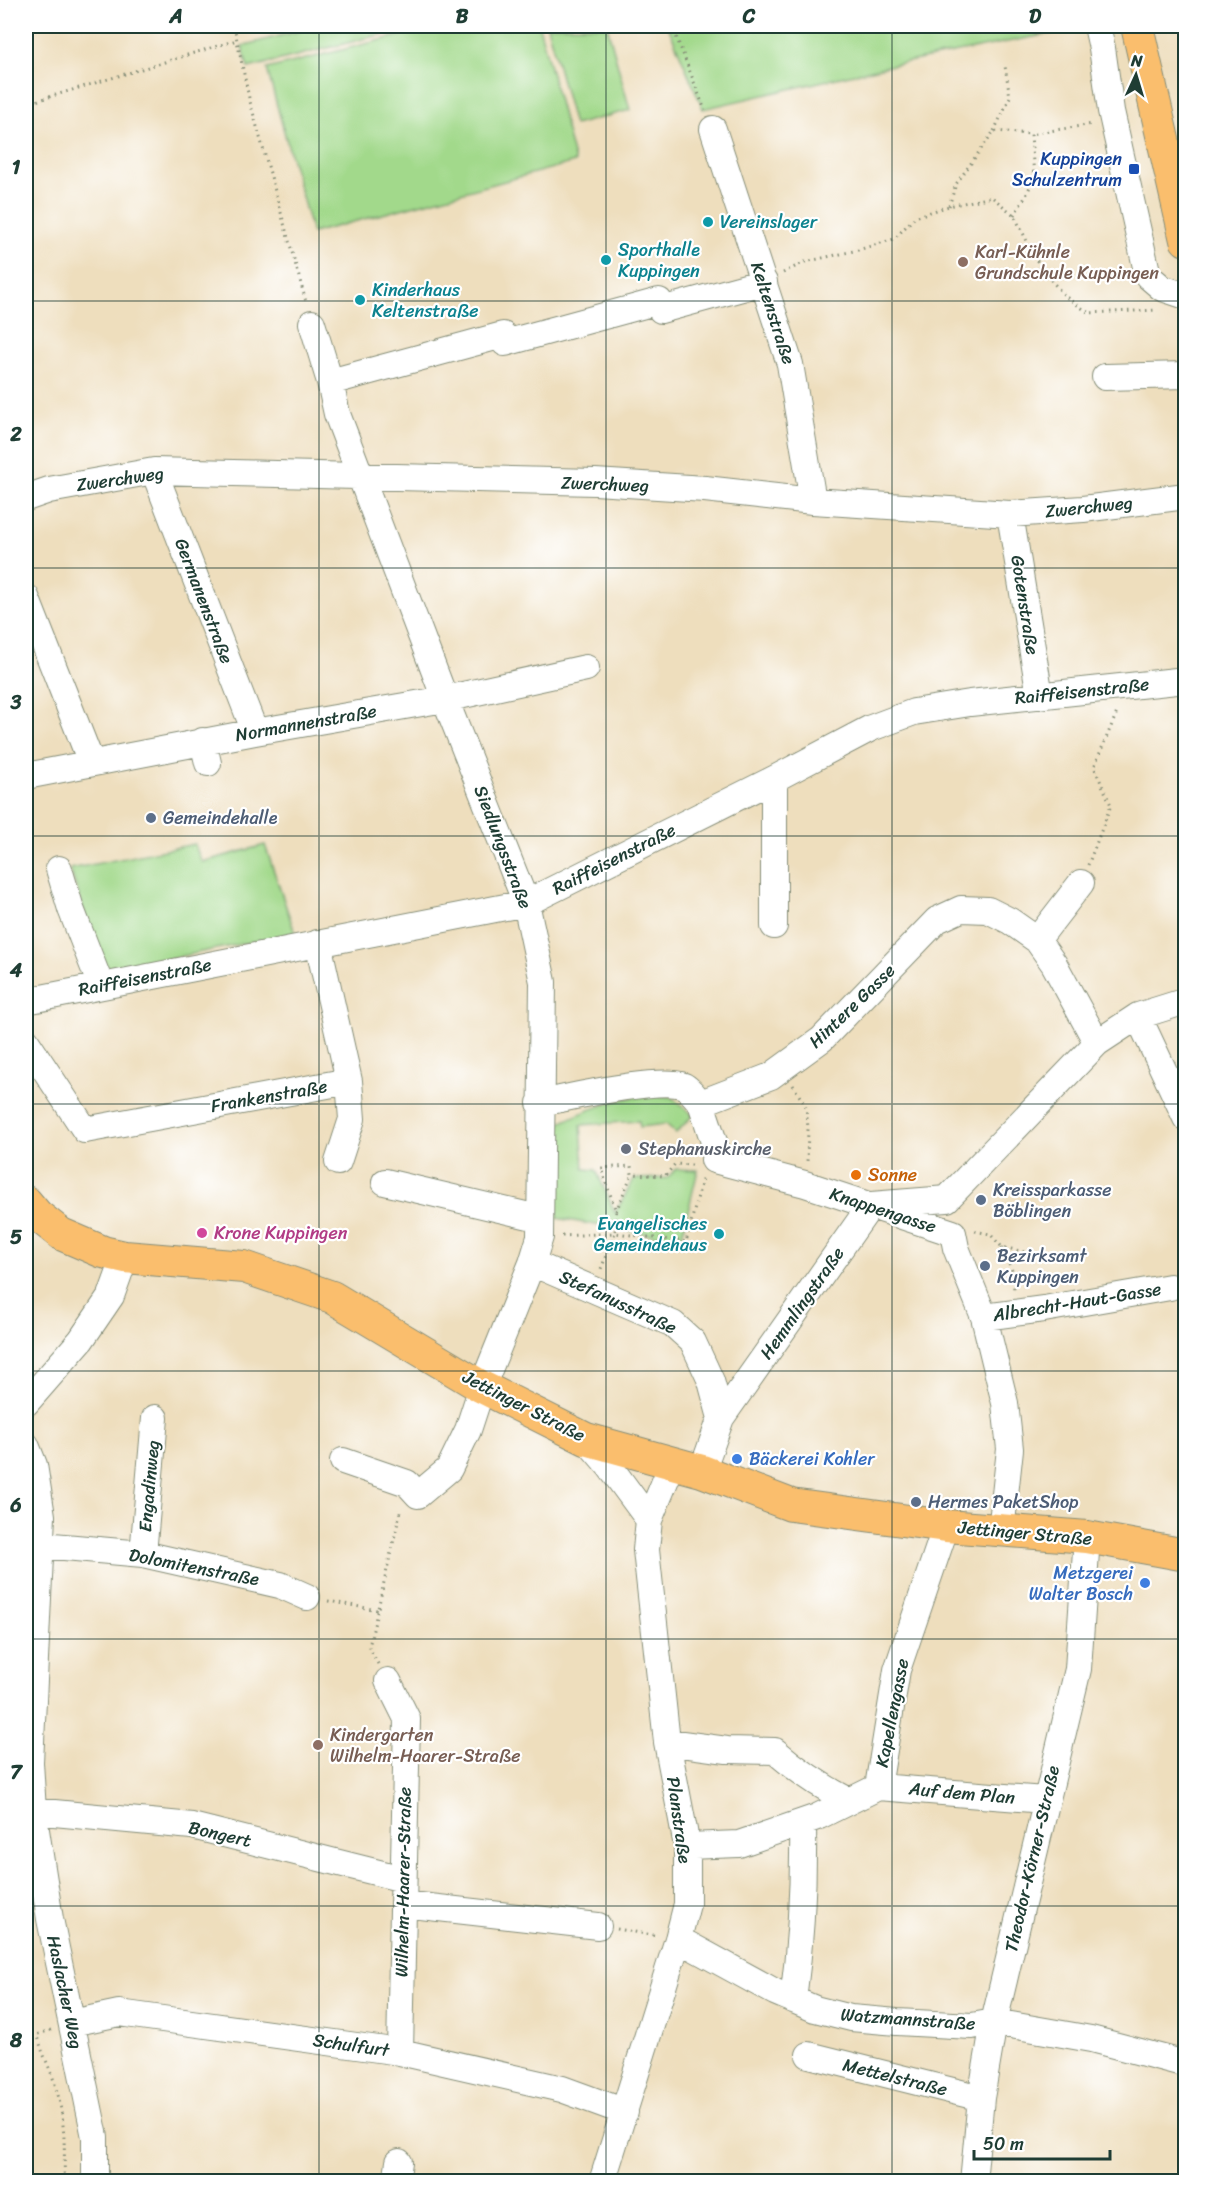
<svg xmlns="http://www.w3.org/2000/svg" width="1211" height="2207" font-family="Sriracha,sans-serif">
<style>
.green{fill:#a2d98b;stroke:#608b60;stroke-width:1.5}
.lines{fill:none;stroke-linecap:round;stroke-linejoin:round}
.minor-casing{stroke:#868e78;stroke-width:28}
.major-casing{stroke:#868e78;stroke-width:34}
.path{stroke:#868e78;stroke-width:3;stroke-dasharray:1.5 4.5;stroke-linecap:butt}
.minor{stroke:#fff;stroke-width:26}
.major{stroke:#fabe6d;stroke-width:32}
.grid{fill:none;stroke:#1f3d34;stroke-width:1.5;stroke-opacity:0.55}
.transit-dot{fill:#1a4fb4;stroke:#fff;stroke-width:2}
.culture-dot{fill:#0f9aa8;stroke:#fff;stroke-width:2}
.education-dot{fill:#8d6e63;stroke:#fff;stroke-width:2}
.service-dot{fill:#5c6f8a;stroke:#fff;stroke-width:2}
.worship-dot{fill:#6b7280;stroke:#fff;stroke-width:2}
.food-dot{fill:#e8710a;stroke:#fff;stroke-width:2}
.hotel-dot{fill:#d1479c;stroke:#fff;stroke-width:2}
.shop-dot{fill:#3f7fe0;stroke:#fff;stroke-width:2}
.labels{text-anchor:middle;dominant-baseline:central;stroke-width:4.5;stroke-linejoin:round;paint-order:stroke}
.transit-label{font-size:18px;fill:#164399;stroke:#fff;text-anchor:end}
.culture-label{font-size:18px;fill:#0d838f;stroke:#fff;text-anchor:start}
.education-label{font-size:18px;fill:#785e54;stroke:#fff;text-anchor:start}
.street-label{font-size:18px;fill:#1f3d34;stroke:#fff}
.service-label{font-size:18px;fill:#4e5e75;stroke:#fff;text-anchor:start}
.worship-label{font-size:18px;fill:#5b616d;stroke:#fff;text-anchor:start}
.food-label{font-size:18px;fill:#c56008;stroke:#fff;text-anchor:start}
.hotel-label{font-size:18px;fill:#b23c85;stroke:#fff;text-anchor:start}
.shop-label{font-size:18px;fill:#366cbe;stroke:#fff;text-anchor:start}
.neatline{fill:none;stroke:#1f3d34;stroke-width:2}
.grid-label{font-size:20px;text-anchor:middle;font-weight:bold;fill:#1f3d34}
</style>
<rect width="100%" height="100%" fill="#fff"/>
<filter id="ink" filterUnits="userSpaceOnUse"><feTurbulence type="fractalNoise" baseFrequency=".0167" numOctaves="2"/><feDisplacementMap in="SourceGraphic" scale="12" xChannelSelector="R" yChannelSelector="G"/><feConvolveMatrix kernelMatrix="1 2 1 2 8 2 1 2 1" color-interpolation-filters="sRGB"/></filter>
<filter id="wash" filterUnits="userSpaceOnUse"><feTurbulence type="fractalNoise" baseFrequency=".008" numOctaves="4" result="noise"/><feDisplacementMap in="SourceGraphic" scale="24" xChannelSelector="R" yChannelSelector="G"/><feGaussianBlur stdDeviation="1.35" result="paint"/><feColorMatrix in="noise" values="0 0 0 0 0 0 0 0 0 0 0 0 0 0 0 0 0 1.4 0 .05"/><feComposite in="paint" operator="in"/></filter>
<g filter="url(#wash)">
<rect width="100%" height="100%" fill="#eedebd"/>
<path class="green" d="M317 26H415L248 68 242 46Z
M436 26H539L575 162 312 233 267 69Z
M547 26H607L630 110 574 125Z
M668 26H1088L893 65 703 109Z
M194 844 202 862 265 845 295 933 104 972 70 869Z
M653 1095 671 1097 693 1115 676 1133 666 1124 640 1127 639 1121 581 1125 584 1169 596 1170 615 1213 634 1179 667 1178 676 1169 698 1170 681 1240 551 1217 548 1129C581 1112 616 1097 653 1095Z"/>
</g>
<g filter="url(#ink)">
<g class="lines">
<g class="minor-casing">
<path id="minor" d="M1097 26 1102 48 1111 111 1148 276 1162 288 1186 296
M713 129 790 364 813 501
M312 323 330 382 337 414 445 699 526 903 543 982 540 1237 532 1263 482 1387 468 1430 449 1469 418 1495 407 1483 343 1461
M1105 377 1186 375
M330 382 503 335 505 343 659 301 661 310 764 282
M154 471 255 732
M26 498 49 490 154 471 595 482 705 489 813 501 1010 514 1083 509 1186 496
M1010 514 1040 696
M26 597 91 762
M203 741 208 763
M26 776 255 732 445 699 586 668
M774 779V926
M59 869 71 909 101 986
M1037 940 1081 883
M26 1001 526 903 774 779 871 728 914 712 970 703 1186 680
M1138 1016 1186 1118
M26 1041 85 1130 349 1081 318 943
M540 1103C568 1098 660 1076 684 1086 690 1089 696 1098 701 1103L771 1076 822 1039 937 920 961 909 988 910 1010 921 1037 940 1054 964 1097 1043
M701 1103 716 1148 714 1160 805 1184 953 1233 956 1248 984 1317 1005 1403 1010 1449 1001 1531
M338 1162 352 1119 349 1081
M385 1182 538 1218
M532 1263 673 1324 693 1342 711 1381 721 1418
M984 1317 1044 1309 1170 1287
M26 1403 81 1340 111 1296 125 1257
M586 1439 610 1467 649 1520
M26 1445 34 1465 42 1516 30 1762 33 1811 50 1919 95 2137V2182
M702 1471 721 1418 871 1205 947 1199 1097 1043 1138 1016 1186 1001
M42 1545 143 1554 280 1585 307 1597
M143 1554 155 1418
M388 1681 407 1719 400 2052
M667 1742 727 1750 775 1751C798 1771 822 1787 849 1801
M878 1787 1045 1800
M33 1811 192 1826 403 1879
M687 1846 739 1844 817 1817 878 1787 897 1670 946 1526
M403 1904 598 1926
M678 1939 775 1992 815 2009 851 2018 897 2022 972 2026 994 2022 1091 2039 1186 2064
M793 2000C801 1941 804 1882 803 1822
M72 2023 119 2013 400 2052 562 2089 625 2112
M809 2055 981 2098
M396 2182 399 2162
M602 2182 678 1939 687 1904V1846L667 1742 646 1550 649 1520 673 1462
M973 2182 981 2098 994 2022 1078 1669 1087 1537"/>
</g>
<g class="major-casing">
<path id="major" d="M1137 26 1186 240
M26 1202 37 1215 61 1234 103 1252 125 1257 244 1267 332 1297 482 1387 586 1439 702 1471 791 1505 946 1526 1087 1537 1186 1555"/>
</g>
<path class="path" d="M234 26 249 98 306 302
M672 26 705 110
M26 104 237 40
M994 131 1010 97 1005 66
M949 206 956 184 994 131 1031 134
M1014 215 1026 196 1034 177 1031 134 1093 124
M783 273 805 262 858 250 894 239 915 217 949 206 992 197 1014 215 1041 269 1066 297 1089 313 1157 310
M1088 865 1111 805 1094 767 1118 710
M793 1085 806 1107 808 1128 807 1162
M692 1165 675 1164 665 1176 632 1174 631 1166 601 1168 616 1211 615 1233 686 1242 703 1176
M616 1211 632 1174
M975 1231 990 1234 1002 1247 1030 1253 1037 1259
M562 1236 615 1233 601 1269
M1002 1247 1013 1273 1014 1291
M328 1601 377 1610
M378 1664 369 1647 401 1509
M617 1929 658 1936
M51 2030 38 2034C40 2050 48 2063 53 2078 65 2113 65 2145 64 2182"/>
<use href="#minor" class="minor"/>
<use href="#major" class="major"/>
</g>
</g>
<path class="grid" d="M319 26V2182M606 26V2182M892 26V2182M26 301H1186M26 568H1186M26 836H1186M26 1104H1186M26 1371H1186M26 1639H1186M26 1906H1186"/>
<rect class="transit-dot" x="1128" y="163" width="12" height="12" rx="3"/>
<g class="culture-dot">
<circle cx="708" cy="222" r="6"/>
<circle cx="606" cy="260" r="6"/>
<circle cx="360" cy="300" r="6"/>
<circle cx="719" cy="1234" r="6"/>
</g>
<g class="education-dot">
<circle cx="963" cy="262" r="6"/>
<circle cx="318" cy="1745" r="6"/>
</g>
<g class="service-dot">
<circle cx="151" cy="818" r="6"/>
<circle cx="981" cy="1200" r="6"/>
<circle cx="985" cy="1266" r="6"/>
<circle cx="916" cy="1502" r="6"/>
</g>
<circle class="worship-dot" cx="626" cy="1149" r="6"/>
<circle class="food-dot" cx="856" cy="1175" r="6"/>
<circle class="hotel-dot" cx="202" cy="1233" r="6"/>
<g class="shop-dot">
<circle cx="737" cy="1459" r="6"/>
<circle cx="1145" cy="1583" r="6"/>
</g>
<g class="labels">
<g class="transit-label">
<text x="1122" y="159">Kuppingen<tspan x="1122" dy="21">Schulzentrum</tspan></text>
</g>
<g class="culture-label">
<text x="720" y="222">Vereinslager</text>
<text x="618" y="250">Sporthalle<tspan x="618" dy="21">Kuppingen</tspan></text>
<text x="372" y="290">Kinderhaus<tspan x="372" dy="21">Keltenstraße</tspan></text>
<text x="707" y="1224" text-anchor="end">Evangelisches<tspan x="707" dy="21">Gemeindehaus</tspan></text>
</g>
<g class="education-label">
<text x="975" y="252">Karl-Kühnle<tspan x="975" dy="21">Grundschule Kuppingen</tspan></text>
<text x="330" y="1735">Kindergarten<tspan x="330" dy="21">Wilhelm-Haarer-Straße</tspan></text>
</g>
<g class="street-label">
<text transform="translate(773 313) rotate(72)">Keltenstraße</text>
<text transform="translate(120 479) rotate(-8)">Zwerchweg</text>
<text transform="translate(605 484) rotate(2)">Zwerchweg</text>
<text transform="translate(1089 507) rotate(-6)">Zwerchweg</text>
<text transform="translate(204 601) rotate(69)">Germanenstraße</text>
<text transform="translate(1025 605) rotate(81)">Gotenstraße</text>
<text transform="translate(1082 691) rotate(-6)">Raiffeisenstraße</text>
<text transform="translate(306 723) rotate(-10)">Normannenstraße</text>
<text transform="translate(503 847) rotate(69)">Siedlungsstraße</text>
<text transform="translate(614 859) rotate(-27)">Raiffeisenstraße</text>
<text transform="translate(145 977) rotate(-11)">Raiffeisenstraße</text>
<text transform="translate(852 1006) rotate(-44)">Hintere Gasse</text>
<text transform="translate(269 1096) rotate(-10)">Frankenstraße</text>
<text transform="translate(883 1210) rotate(18)">Knappengasse</text>
<text transform="translate(618 1302) rotate(25)">Stefanusstraße</text>
<text transform="translate(1077 1302) rotate(-9)">Albrecht-Haut-Gasse</text>
<text transform="translate(802 1303) rotate(-55)">Hemmlingstraße</text>
<text transform="translate(524 1406) rotate(27)">Jettinger Straße</text>
<text transform="translate(149 1486) rotate(-85)">Engadinweg</text>
<text transform="translate(1025 1533) rotate(5)">Jettinger Straße</text>
<text transform="translate(194 1567) rotate(11)">Dolomitenstraße</text>
<text transform="translate(892 1713) rotate(-79)">Kapellengasse</text>
<text transform="translate(962 1793) rotate(5)">Auf dem Plan</text>
<text transform="translate(679 1820) rotate(82)">Planstraße</text>
<text transform="translate(220 1834) rotate(13)">Bongert</text>
<text transform="translate(1032 1859) rotate(-77)">Theodor-Körner-Straße</text>
<text transform="translate(403 1882) rotate(-89)">Wilhelm-Haarer-Straße</text>
<text transform="translate(65 1992) rotate(78)">Haslacher Weg</text>
<text transform="translate(908 2019) rotate(4)">Watzmannstraße</text>
<text transform="translate(351 2045) rotate(8)">Schulfurt</text>
<text transform="translate(895 2077) rotate(14)">Mettelstraße</text>
</g>
<g class="service-label">
<text x="163" y="818">Gemeindehalle</text>
<text x="993" y="1190">Kreissparkasse<tspan x="993" dy="21">Böblingen</tspan></text>
<text x="997" y="1256">Bezirksamt<tspan x="997" dy="21">Kuppingen</tspan></text>
<text x="928" y="1502">Hermes PaketShop</text>
</g>
<g class="worship-label">
<text x="638" y="1149">Stephanuskirche</text>
</g>
<g class="food-label">
<text x="868" y="1175">Sonne</text>
</g>
<g class="hotel-label">
<text x="214" y="1233">Krone Kuppingen</text>
</g>
<g class="shop-label">
<text x="749" y="1459">Bäckerei Kohler</text>
<text x="1133" y="1573" text-anchor="end">Metzgerei<tspan x="1133" dy="21">Walter Bosch</tspan></text>
</g>
</g>
<rect width="1211" height="2207" fill="none" stroke="#fff" stroke-width="66"/>
<g transform="translate(1136 75) rotate(4)" stroke="#ffffff" stroke-width="4.5" paint-order="stroke">
<path d="M0-4.5L10 22L0 15L-10 22Z" fill="#1f3d34"/>
<text y="-9" font-size="16" font-weight="bold" text-anchor="middle" fill="#1f3d34">N</text>
</g>
<path d="M974 2150v9h136v-9" fill="none" stroke="#1f3d34" stroke-width="3"/>
<text x="983" y="2150" font-size="18" fill="#1f3d34" stroke="#ffffff" stroke-width="4.5" paint-order="stroke">50 m</text>
<rect x="33" y="33" width="1145" height="2141" class="neatline"/>
<g class="grid-label">
<text x="176" y="23">A</text>
<text x="462" y="23">B</text>
<text x="749" y="23">C</text>
<text x="1035" y="23">D</text>
<text x="16" y="174">1</text>
<text x="16" y="441">2</text>
<text x="16" y="709">3</text>
<text x="16" y="977">4</text>
<text x="16" y="1244">5</text>
<text x="16" y="1512">6</text>
<text x="16" y="1779">7</text>
<text x="16" y="2047">8</text>
</g>
</svg>
